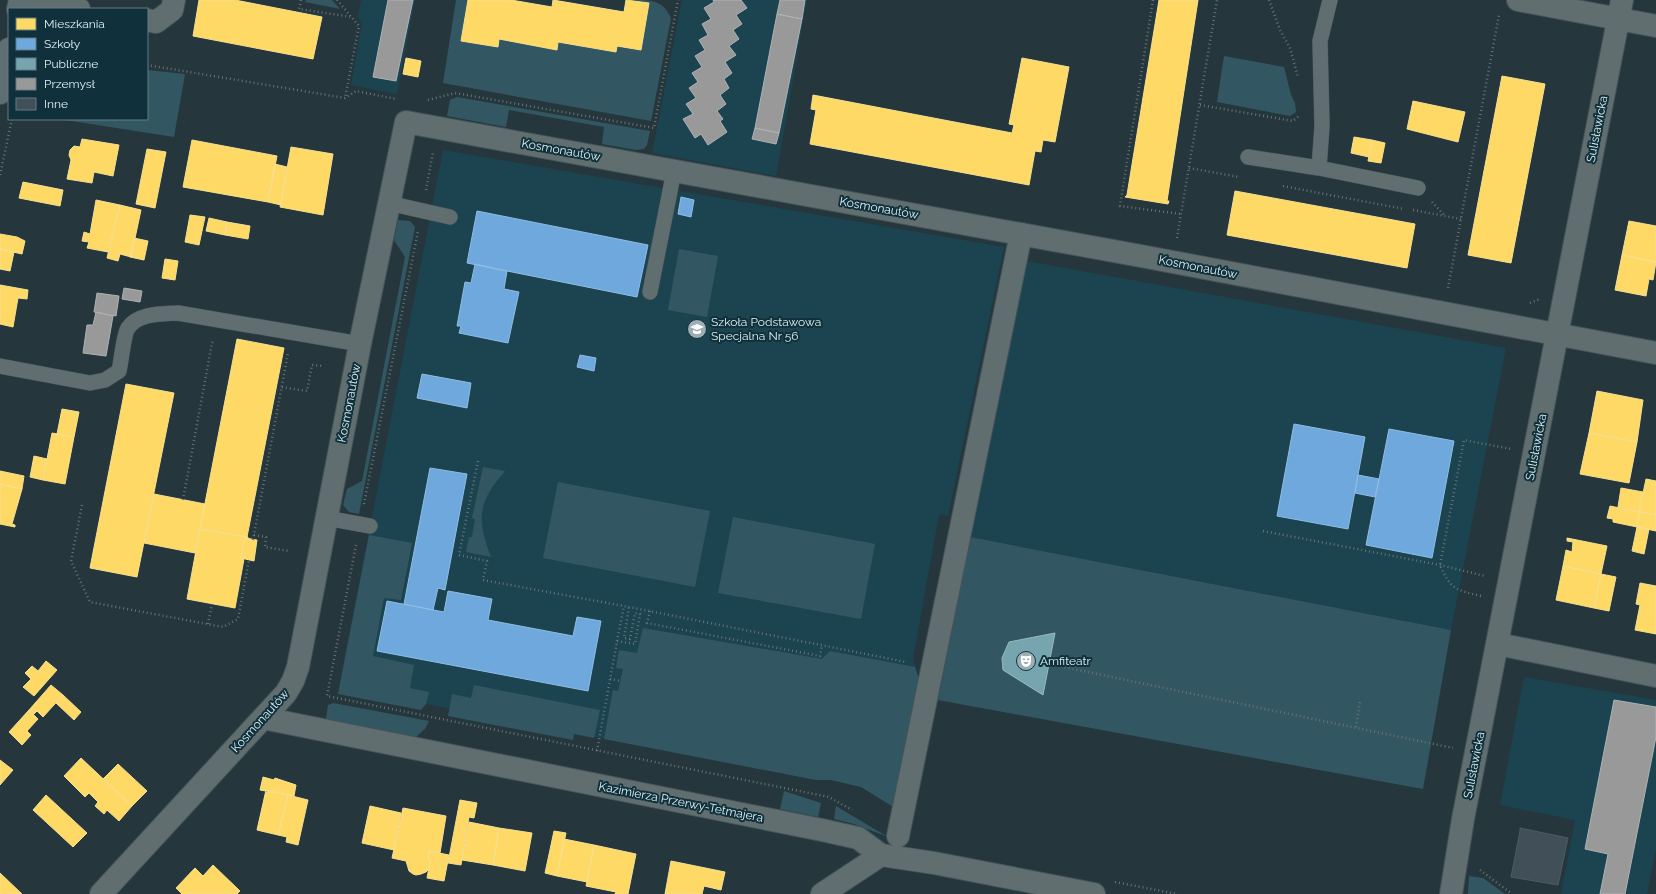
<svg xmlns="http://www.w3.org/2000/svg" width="1656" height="894" font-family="Raleway,sans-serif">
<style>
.built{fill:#1c4450}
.green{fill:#335762}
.homes{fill:#ffd966;stroke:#f5e091}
.schools{fill:#6fa8dc;stroke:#90bde4}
.public{fill:#76a5af;stroke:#95bbc4}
.industry{fill:#999;stroke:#adb3b5}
.building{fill:#404f58;stroke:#4f5c62}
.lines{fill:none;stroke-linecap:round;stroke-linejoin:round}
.service-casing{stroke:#445458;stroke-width:16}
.pedestrian-casing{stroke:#445458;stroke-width:24}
.minor-casing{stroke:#445458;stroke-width:24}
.primary-casing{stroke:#445458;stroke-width:24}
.path{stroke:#677274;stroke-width:2.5;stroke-dasharray:1 3;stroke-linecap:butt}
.service{stroke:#616e6f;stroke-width:15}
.pedestrian{stroke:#616e6f;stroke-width:22}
.minor{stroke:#616e6f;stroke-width:22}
.primary{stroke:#5e6e71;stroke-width:22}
.labels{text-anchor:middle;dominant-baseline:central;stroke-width:4;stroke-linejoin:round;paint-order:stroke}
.street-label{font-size:12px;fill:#ddeff5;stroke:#10313b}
.poi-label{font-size:12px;fill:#ddeff5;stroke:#10313b;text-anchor:start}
</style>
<rect width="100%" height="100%" fill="#25373c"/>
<path class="built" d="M361 0H415L397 94 351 85 362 23 358 17Z
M682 0H807L776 176 652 153Z
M443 150 1004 247 948 516 939 514 913 659 919 679 895 808 861 787 831 780H816L339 687Z
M1027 261 1506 348 1451 630 970 537Z
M1524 677 1656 700V849L1647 894H1561L1575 820 1500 805Z"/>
<path class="green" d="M306 0H332L340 9 305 2Z
M456 0H468L461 41 498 47 499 39 557 50 558 42 616 52 617 46 641 50 649 3 633 0C651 0 663 0 671 18L651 121 443 83Z
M1224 56 1284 67 1291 95 1295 103 1296 112 1290 116 1217 102Z
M147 70 185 74 174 137 59 119H147Z
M457 97 650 131 647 145 644 149 636 150 602 144 604 127 509 110 506 127 447 116 450 100Z
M398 220 410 221 415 227 359 514 349 512 343 505 347 489 362 481 405 257 394 240Z
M679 249 718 256 707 317 668 310Z
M483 467 505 471C478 502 476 518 491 557L466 552 469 537H472L475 519 472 518Z
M558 482 710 511 695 587 543 558Z
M733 517 875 544 861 619 718 593Z
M369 535 412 543 401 600 384 598 373 656 414 665 410 688 429 692 426 704 421 710 338 694Z
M970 537 1451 630 1423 789 938 700Z
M643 628 822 659 830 651 915 667 919 679 895 808 861 787 831 780H816L604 739 613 690 618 691 623 669 616 668 619 650 637 653Z
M474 685 600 710 594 738 574 734 573 740 448 716 452 694 471 698Z
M333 703 429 721 425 729 416 737 326 719 328 705Z
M784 791 821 803 818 817 780 809Z
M836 806 888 837 854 824 834 819Z
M1469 876 1483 878 1505 894H1468Z"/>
<path class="homes" d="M199 0H235L322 17 313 59 193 36Z
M468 0H511L552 7 553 0 624 12 626 0 649 3 641 50 617 46 616 52 558 42 557 50 499 39 498 47 461 41Z
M1159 0H1198L1167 201H1169L1168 204 1125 197 1127 195Z
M406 58 421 61 418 77 403 74Z
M1022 58 1069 67 1055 142 1043 140 1041 152 1035 151 1029 185 810 144 816 110 811 109 813 95 1012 133 1014 125 1009 124Z
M1502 76 1545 84 1511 263 1468 255Z
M1413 101 1465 112 1458 142 1407 129Z
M1354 137 1372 140 1369 157 1351 153Z
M82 139 119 145 113 176 94 172 92 183 67 179 71 160 69 155 70 150 74 146 80 147Z
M192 140 277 156 268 202 183 187Z
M1372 140 1385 143 1381 163 1368 161Z
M291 147 333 154 323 215 280 207Z
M147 149 166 152 155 208 136 204Z
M275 164 287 167 281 205 268 202Z
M23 182 63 190 60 206 19 198Z
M1235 191 1415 224 1407 268 1227 235Z
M96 200 120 205 108 252 87 248 89 242 82 241 84 232 90 234Z
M120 205 141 210 131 257 120 254 118 261 107 258Z
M190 215 205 217 199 245 185 242Z
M209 218 227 222 225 235 206 231Z
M1629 221 1656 226V262L1622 255Z
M227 222 250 226 248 239 225 235Z
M0 234 17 237 25 241 22 254 0 249Z
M134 238 148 241 144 260 130 257Z
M0 249 14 252 10 271 0 269Z
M1622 255 1656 262 1653 280 1649 279 1646 296 1615 290Z
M165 259 178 261 175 280 162 278Z
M0 285 28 290 27 299 18 298 13 327 0 324Z
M237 339 284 348 247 537 200 529Z
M126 384 174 393 137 577 90 568Z
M1597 391 1643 400 1637 442 1589 433Z
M62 409 79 412 74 437 57 434Z
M52 433 74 437 65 484 43 480Z
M1589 433 1637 442 1629 483 1580 474Z
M34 456 47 459 43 480 30 477Z
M0 471 24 476 22 489 0 484Z
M1646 479 1656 481V515L1639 512Z
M0 484 22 489 12 524 15 525V527L0 524Z
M1621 488 1643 492 1639 512 1618 507Z
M154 494 205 504 195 553 144 543Z
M1610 506 1639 512 1637 527 1613 522V519L1607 518Z
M1639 512 1656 515V531L1637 527Z
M1637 527 1649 529 1644 554 1632 551Z
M200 529 248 537V538H245L241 558 244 559 235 608 187 599Z
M245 538 257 540 254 561 241 558Z
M1567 538 1607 546 1601 574 1563 566 1566 550 1572 552 1573 542 1567 541Z
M1563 566 1601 574 1594 608 1556 600Z
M1601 574 1616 577 1609 611 1594 608Z
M1640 583 1656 586V634L1635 630 1640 605 1636 604Z
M46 661 57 670 34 696 23 687 31 679 25 673 32 666 38 671Z
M51 685 63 695 43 717 37 711 34 714 29 710Z
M63 695 81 712 74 720 56 703Z
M29 710 38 719 27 731 31 735 22 745 9 732Z
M81 758 132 806 119 821 107 810 104 814 95 806 98 802 89 793 85 797 64 776Z
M0 760 13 770 0 785Z
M118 764 147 791 132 806 103 779Z
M263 777 274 780 275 778 296 785 294 796 260 790Z
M266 790 288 795 278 835 257 830Z
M46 795 87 833 73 847 33 810Z
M288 795 308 800 298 845 286 842 287 837 278 835Z
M460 800 477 803 474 818 469 817 461 865 448 863Z
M370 806 401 813 394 850 362 843Z
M403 808 446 816 440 853 429 851 428 857 430 862 429 869 426 872 421 874 416 875 413 874 409 871 406 861 392 858Z
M469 822 499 828 493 865 462 860Z
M499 828 532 833 525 871 493 865Z
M554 831 566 833 557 876 545 873Z
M564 839 594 845 587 882 557 876Z
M594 845 636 854 628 894H615L616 892 586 886Z
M429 851 449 855 444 881 427 878 430 862 428 857Z
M671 861 725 872 721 890 704 886 702 894H665Z
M213 865 240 891 237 894H182L176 888 195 868 203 876Z
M0 873 22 894H0Z"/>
<path class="schools" d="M681 197 694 200 691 217 678 214Z
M477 211 648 245 637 297 467 263Z
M475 264 507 271 504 289 519 292 508 343 459 333 461 326H457L465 282 471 283Z
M580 355 596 358 594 371 577 367Z
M422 374 471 383 467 408 417 398Z
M1294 424 1365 437 1348 529 1277 516Z
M1389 429 1454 441 1432 558 1366 545Z
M430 468 467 474 445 590 438 588 433 610 404 604Z
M1358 475 1379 479 1375 497 1355 493Z
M448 591 492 599 488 620 573 636 577 617 601 621 588 691 377 651 387 601 444 612Z"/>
<path class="public" d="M1055 633 1043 695 1003 670 1002 658 1009 642Z"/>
<path class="industry" d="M388 0H413L396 81 373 77Z
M713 0H741L747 8 736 15 742 24 733 30 739 39 729 46 736 55 725 62 732 73 724 79 729 88 720 95 726 104 717 111 723 119 720 121 727 132 708 145 701 134 695 138 683 119 693 114 686 104 696 98 689 88 698 82 692 73 702 67 695 56 705 50 699 40 708 35 702 24 711 19 704 8 714 2Z
M780 0H805L802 19 777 14Z
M777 14 802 19 779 133 755 128Z
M755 128 779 133 776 144 752 139Z
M124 288 142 291 140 302 122 299Z
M97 293 119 296 116 316 94 312Z
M96 312 113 316 106 356 83 353 87 325H93Z
M1614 700 1656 707V737L1625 894H1600L1608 854 1585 849Z"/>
<path class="building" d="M1520 828 1568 838 1558 885 1511 877 1520 831Z"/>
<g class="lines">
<g class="service-casing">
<path id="service" d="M1330 0 1320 41 1322 126 1319 168 1418 188
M1248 157 1319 168
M388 203 450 217
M650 292 674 171
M0 366 90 383 105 380 119 371C121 363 124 333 128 328 138 313 161 314 178 313L360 344
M326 518 370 526"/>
</g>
<g class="pedestrian-casing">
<path id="pedestrian" d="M898 836 1021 234"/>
</g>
<g class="minor-casing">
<path id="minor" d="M33 0 79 9
M1518 0 1656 26
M147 20 156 22 172 10 174 0
M1498 644 1656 676
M263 718 822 830 858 838 881 855 934 863 1094 894
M101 894 286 693 293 681 298 667 360 344 406 122 1141 256 1656 353
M822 894 881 855
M1451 894 1463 819 1622 0"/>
</g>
<g class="primary-casing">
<path id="primary" d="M18 9 20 0
M0 93 9 49"/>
</g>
<path class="path" d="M301 0 299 9 352 17
M337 0 359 26 345 98
M1153 0 1120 206 1181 214
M1269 0 1280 30 1290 48 1298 77
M147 65 345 98 356 91 396 99
M428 100 455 93 654 128 678 0
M1200 105 1293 121 1300 115
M1189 168 1239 177
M0 175 12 119
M1283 186 1404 209
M426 190 433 152
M1432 202 1445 216
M1413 210 1461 219
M1177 238 1217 0
M1448 288 1499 15
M1530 303 1540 299
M282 387 307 391 312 365 323 366
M478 461 459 555 487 561 483 580 629 607 906 662
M183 500 212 343 214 340
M364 504 418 231
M82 505 71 561 90 602 223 627 238 619 249 560
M1263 531 1440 565 1485 576
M254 535 266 537 265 547 289 551
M253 540 288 353
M356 545 327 696 829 797 852 810
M1481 596C1456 590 1451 590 1440 565L1464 440 1511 449
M650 611 647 623 820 656 822 645
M208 624 212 604
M617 641 624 606
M1049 664 1453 748
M610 679 620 681
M1356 727 1360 702
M597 751 617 641 635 644 640 614 635 613 630 639 624 638 629 607
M1480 870 1512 894
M1115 882 1178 894"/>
<use href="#service" class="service"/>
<use href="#pedestrian" class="pedestrian"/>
<use href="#minor" class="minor"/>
<use href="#primary" class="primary"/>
</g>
<defs>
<g id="school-disc" transform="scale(1)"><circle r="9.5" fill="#9dafb4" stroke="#10313b"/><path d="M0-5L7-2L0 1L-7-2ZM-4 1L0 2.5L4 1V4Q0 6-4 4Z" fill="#fff"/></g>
<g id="theatre-disc" transform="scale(1)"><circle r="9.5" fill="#9dafb4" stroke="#10313b"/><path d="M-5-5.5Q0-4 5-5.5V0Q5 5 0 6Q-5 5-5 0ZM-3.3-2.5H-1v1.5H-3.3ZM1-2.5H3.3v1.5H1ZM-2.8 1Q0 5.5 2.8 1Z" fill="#fff"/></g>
</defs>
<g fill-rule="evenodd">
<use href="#school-disc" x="697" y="329"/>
<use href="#theatre-disc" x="1026" y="661"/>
</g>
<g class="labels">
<g class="street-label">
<text transform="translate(1597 129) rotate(-79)">Sulisławicka</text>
<text transform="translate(561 150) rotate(10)">Kosmonautów</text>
<text transform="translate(879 208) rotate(10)">Kosmonautów</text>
<text transform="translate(1198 267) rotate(11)">Kosmonautów</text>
<text transform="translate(349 403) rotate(-79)">Kosmonautów</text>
<text transform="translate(1536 447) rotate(-79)">Sulisławicka</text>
<text transform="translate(260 721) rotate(-48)">Kosmonautów</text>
<text transform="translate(1474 765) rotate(-79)">Sulisławicka</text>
<text transform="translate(681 802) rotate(11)">Kazimierza Przerwy-Tetmajera</text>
</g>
<g class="poi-label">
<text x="711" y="322">Szkoła Podstawowa<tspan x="711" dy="14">Specjalna Nr 56</tspan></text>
<text x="1040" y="661">Amfiteatr</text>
</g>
</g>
<rect x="8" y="8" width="140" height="112" fill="#10313b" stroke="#627d85"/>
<rect x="16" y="18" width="20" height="12" fill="#ffd966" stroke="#627d85"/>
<text x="44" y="28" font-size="12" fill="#ddeff5">Mieszkania</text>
<rect x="16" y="38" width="20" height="12" fill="#6fa8dc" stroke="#627d85"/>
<text x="44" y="48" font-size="12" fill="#ddeff5">Szkoły</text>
<rect x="16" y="58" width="20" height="12" fill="#76a5af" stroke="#627d85"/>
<text x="44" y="68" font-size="12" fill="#ddeff5">Publiczne</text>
<rect x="16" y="78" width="20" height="12" fill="#999999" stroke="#627d85"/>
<text x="44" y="88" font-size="12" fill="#ddeff5">Przemysł</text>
<rect x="16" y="98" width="20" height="12" fill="#404f58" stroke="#627d85"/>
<text x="44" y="108" font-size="12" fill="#ddeff5">Inne</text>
</svg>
